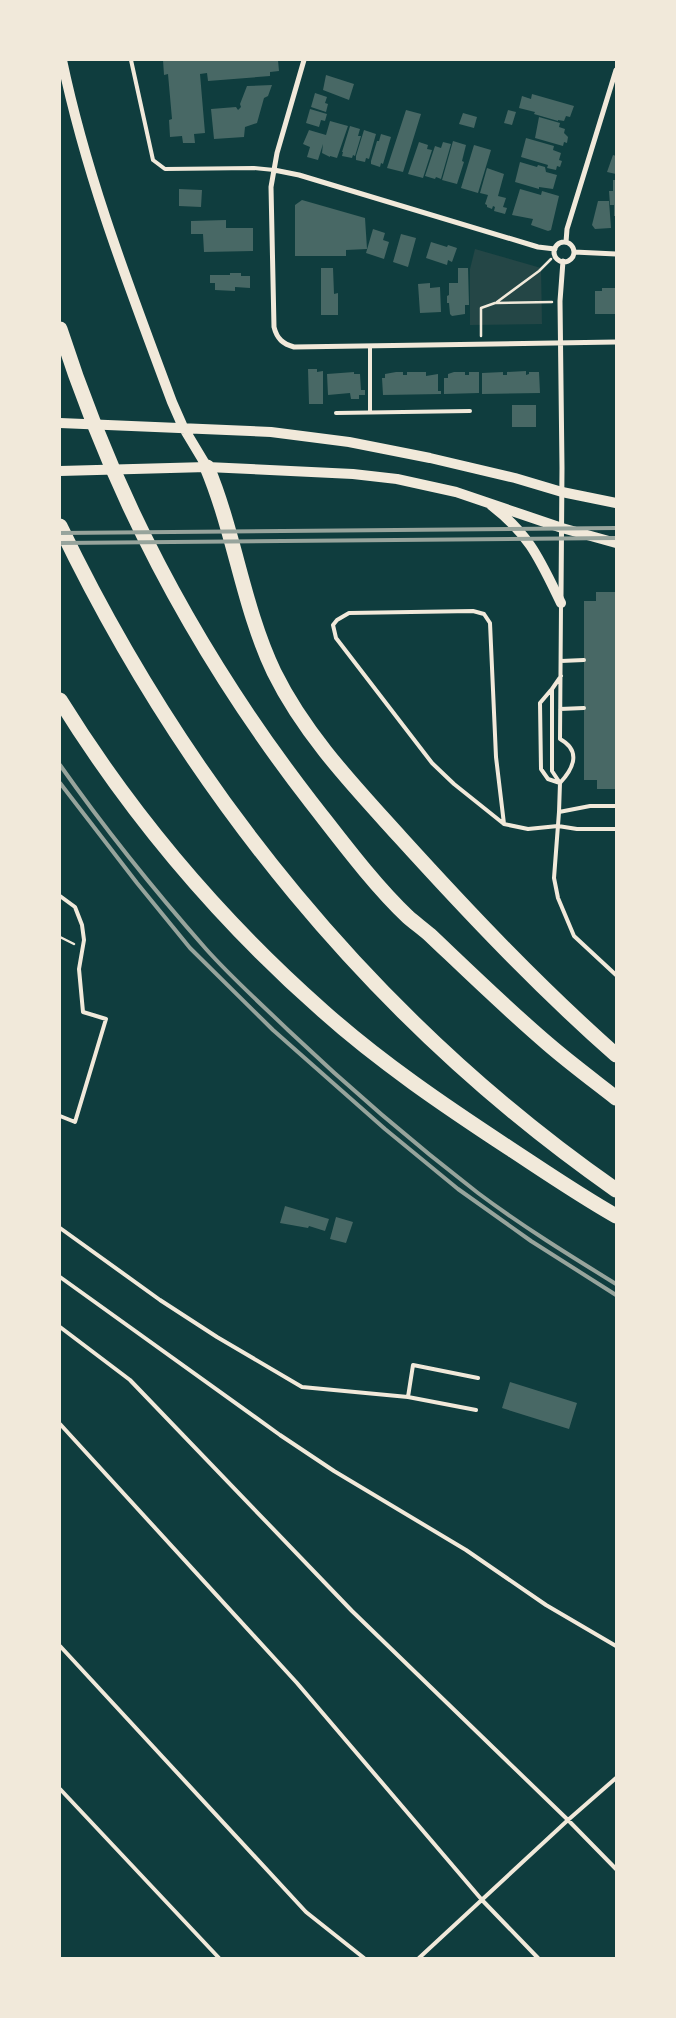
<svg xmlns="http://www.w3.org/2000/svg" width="676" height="2018" font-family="'Source Sans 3',sans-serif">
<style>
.green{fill:#244646}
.building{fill:#486865}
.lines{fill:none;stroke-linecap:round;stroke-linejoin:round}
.path{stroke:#f1e9da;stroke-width:2.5}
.service{stroke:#f1e9da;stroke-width:4}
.minor{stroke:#f1e9da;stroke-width:5}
.secondary{stroke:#f1e9da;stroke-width:10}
.motorway{stroke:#f1e9da;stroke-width:15}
.rail{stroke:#97a49c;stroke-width:4}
</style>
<rect width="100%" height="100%" fill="#0f3d3e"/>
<path class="green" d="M475 249 541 268 542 324 470 325V269Z"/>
<path class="building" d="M163 60H278L279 71 270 72V76L208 81 207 73 200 74 205 133 194 134 195 143H183L182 136 170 137 169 120 172 119 168 74 164 75Z
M326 75 354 84 349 100 323 90Z
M272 85 268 96 264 98 257 123 245 127 244 137 214 139 211 109 236 107 238 110 241 107 240 104 247 86Z
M315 93 327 97 325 103 328 104 326 112 311 107Z
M532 94 574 106 570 117 566 116 564 121 558 120V121L534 114 535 112 519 108 522 96 531 99Z
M310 109 327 114 325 121 321 120 319 127 306 123Z
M406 110 421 114 403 172 387 168Z
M508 110 516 112 512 125 504 123Z
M463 113 477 117 474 128 459 124Z
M539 117 560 123 559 127 565 129 564 133 568 137 567 143 564 142 563 146 535 138Z
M330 121 348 126 337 158 330 156V157L322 153 323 144 318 160 307 157 310 147 303 144 309 130 326 135Z
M350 126 360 129 358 136H361L355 156 353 155 352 158 342 156 343 152H342Z
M364 130 376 134 369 159 366 158 365 162 356 160V156Z
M381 134 391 137 383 164 381 163 380 167 371 164V161L377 141H379Z
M526 138 554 146 553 150 561 153 559 160 562 161 560 167 557 166 556 170 547 168 548 165 521 157Z
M453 141 466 145 462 161 464 162 457 184 442 180Z
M419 142 428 145 427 149 432 150 423 178 408 174Z
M443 142 451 144 441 179 436 177 435 179 425 176 435 146 441 148Z
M474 145 491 150 478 193 461 188Z
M613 155 616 156V174L607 172Z
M520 162 537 167 538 165 545 167 546 172 557 175 553 189 539 187V189L515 182Z
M487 168 504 174 498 196 506 198 503 207 507 208 505 214 494 211 495 207 493 206 492 209 487 207V205L485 204 488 195 480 193Z
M613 180H616V216H614V205H610L609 191H613Z
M179 189 202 190 201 207 179 206Z
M520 189 541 195 542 191 559 196 551 230 548 231 531 225 533 219 512 215Z
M302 200 365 218 367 249 346 250V256H295V205Z
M598 201H609L611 228 595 229 592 225Z
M226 220V228H253V251L204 252 203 234H191V221Z
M373 229 385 233 383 240 389 242 384 259 366 253Z
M401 234 416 238 408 267 393 262Z
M431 242 447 247 448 245 457 248 452 262 448 260 447 265 426 258Z
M321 268H333L334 294 338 293V315H321Z
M458 268H468L469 305H465V314L452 316 450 314 449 303H447V296L449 295V283H458Z
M230 273H241V276H250V288L235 287V291L215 290V283H210V275H230Z
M430 283V288L440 287 441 312 420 313 418 284Z
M602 288H616V314H595V291H602Z
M308 369H317V372L323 371V404H309Z
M526 371V375L529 374V372H539L540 393 482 394V373L503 372V375H507V372Z
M354 372V374H360L361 390H365V395H359V399H351L350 393 328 395 327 374Z
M396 372H403V375H407V372H426V376L438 374V391H441V394L383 395 382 378H385V374Z
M454 372H465V375H469V372H479V393L444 394V378H448V374Z
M512 405H536V427H512Z
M596 592H616V789H597V780H584V601H596Z
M285 1206 329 1219 325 1231 309 1226 308 1228 280 1223Z
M336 1217 353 1222 346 1243 330 1239Z
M510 1382 577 1403 569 1429 502 1408Z"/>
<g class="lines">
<path class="path" d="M497 302 539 271 551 259
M481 336V308L495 303 552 302
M60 937 74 944"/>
<path class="service" d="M131 60 153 160 165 169 254 168 274 170
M370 346V412
M336 413 470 411
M561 605 560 739C582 751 573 769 560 783L559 812 554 878 558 898 574 936 616 975
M561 661 584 660
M551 690 540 703 541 769 548 779 560 783
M560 709 584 708
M560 783 552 771V689L561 676
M559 812 590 806H616
M504 824 454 784 432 763 336 638 333 625 337 620 349 613 473 611 484 614 490 623 496 757 504 824 528 829 558 826 577 829H616
M60 896 75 907 82 925 84 940 79 969 83 1012 106 1019 75 1122 60 1116
M60 1228 160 1300 217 1337 302 1387 408 1397 413 1365 478 1378
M60 1277 280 1435 334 1471 466 1550 546 1605 616 1646
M60 1327 130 1380 352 1611 568 1820 616 1778
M408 1397 476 1410
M60 1424 297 1683 482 1900 538 1958
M60 1646 306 1912 364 1958
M60 1789 219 1958
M419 1958 568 1820 616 1869"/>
<path class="minor" d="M304 60 277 153 271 187 274 327C277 339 283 344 294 347L616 342
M274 170 299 175 538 247 555 249
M566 242 567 229 616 70
M554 252a10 10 0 1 1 20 0a10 10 0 1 1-20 0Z
M574 252 616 254
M561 597 562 468 560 301 563 261"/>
<path class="secondary" d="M62 60C87 179 130 289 172 402L183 427 207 467
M60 423 271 432 349 442 430 458 515 478 562 492 616 503
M60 471 207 467 353 474 397 479 456 492 562 528 616 543
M491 505C530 535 540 560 561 603"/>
<path class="motorway" d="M60 329C115 500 201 660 311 802 340 839 374 885 408 917 415 923 423 929 430 935 469 972 507 1009 548 1044 570 1063 593 1080 616 1098
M207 467C235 534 243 607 274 672 305 735 354 786 400 837 469 913 539 987 616 1055
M60 526C187 790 375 1022 616 1190
M60 700C132 816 220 920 323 1011 380 1062 445 1106 509 1148 544 1171 579 1195 616 1216"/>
<path class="rail" d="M60 533 616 528
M60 543 616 538
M60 765C105 829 154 890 206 949 231 977 260 1003 288 1030 348 1087 412 1142 478 1193 522 1226 569 1255 616 1284
M60 783 137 883 190 948 273 1030 385 1129 458 1189 531 1241 616 1295"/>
</g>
<rect width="676" height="2018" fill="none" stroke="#f1e9da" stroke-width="122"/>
</svg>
